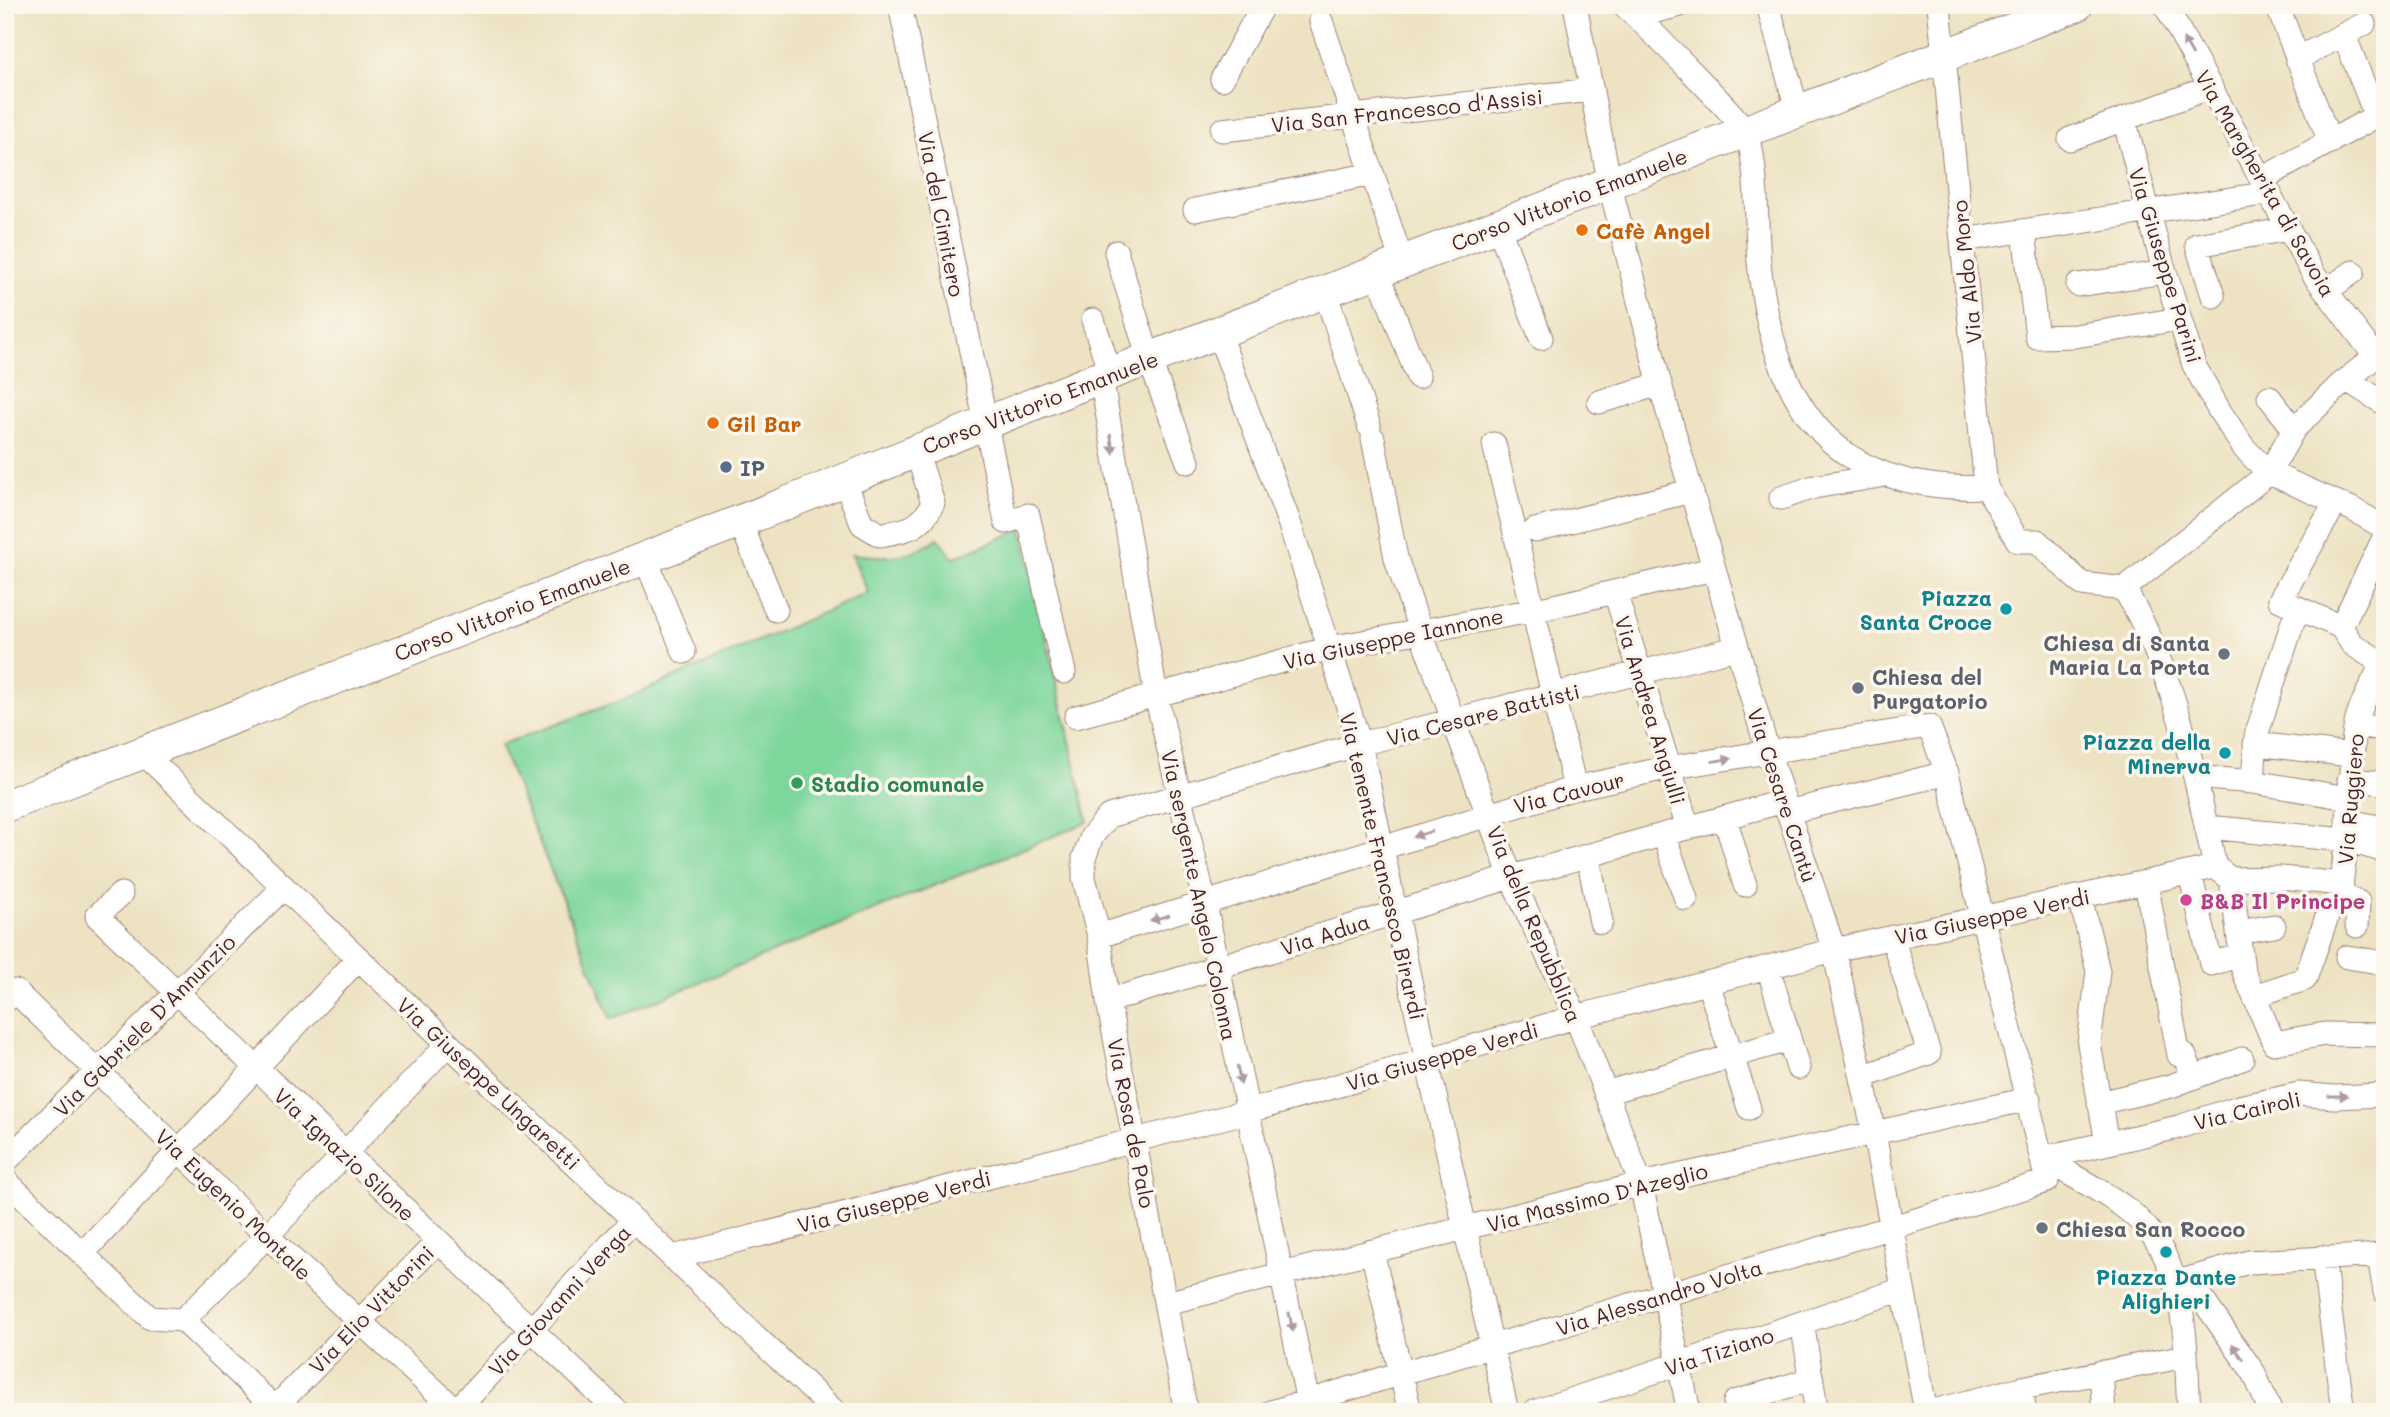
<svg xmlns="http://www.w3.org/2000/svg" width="2390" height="1417" font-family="Mali,sans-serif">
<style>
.pitch{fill:#7dd69c;stroke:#647a64;stroke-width:2}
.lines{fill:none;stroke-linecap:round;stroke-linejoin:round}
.street-casing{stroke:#9c8076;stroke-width:25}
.secondary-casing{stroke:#9c8076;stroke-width:34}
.street{stroke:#fff;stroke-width:23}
.secondary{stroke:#fff;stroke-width:32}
.oneway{fill:#ae9aa0}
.food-dot{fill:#e8710a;stroke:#fbf7ec;stroke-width:2.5}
.service-dot{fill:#5c6f8a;stroke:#fbf7ec;stroke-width:2.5}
.culture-dot{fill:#0f9aa8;stroke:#fbf7ec;stroke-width:2.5}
.worship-dot{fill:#6b7280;stroke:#fbf7ec;stroke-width:2.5}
.leisure-dot{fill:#2e9e5b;stroke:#fbf7ec;stroke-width:2.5}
.hotel-dot{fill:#d1479c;stroke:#fbf7ec;stroke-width:2.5}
.labels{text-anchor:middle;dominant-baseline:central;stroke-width:7;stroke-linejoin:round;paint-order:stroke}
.street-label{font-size:21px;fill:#4a1f2b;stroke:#fbf7ec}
.food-label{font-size:21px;font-weight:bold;fill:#c56008;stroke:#fbf7ec;text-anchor:start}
.service-label{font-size:21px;font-weight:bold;fill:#4e5e75;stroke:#fbf7ec;text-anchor:start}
.culture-label{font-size:21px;font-weight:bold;fill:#0d838f;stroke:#fbf7ec;text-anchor:end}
.worship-label{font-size:21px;font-weight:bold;fill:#5b616d;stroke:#fbf7ec;text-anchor:start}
.leisure-label{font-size:21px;font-weight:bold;fill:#27864d;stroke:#fbf7ec;text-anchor:start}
.hotel-label{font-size:21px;font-weight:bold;fill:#b23c85;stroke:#fbf7ec;text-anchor:start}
</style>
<rect width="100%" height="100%" fill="#fbf7ec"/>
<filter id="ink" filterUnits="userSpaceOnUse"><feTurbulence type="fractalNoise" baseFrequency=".0143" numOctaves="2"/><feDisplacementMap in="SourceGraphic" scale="14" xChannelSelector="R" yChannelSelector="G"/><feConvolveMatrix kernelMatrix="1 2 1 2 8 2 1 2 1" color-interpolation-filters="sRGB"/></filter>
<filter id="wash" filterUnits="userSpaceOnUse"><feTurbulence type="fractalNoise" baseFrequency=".00686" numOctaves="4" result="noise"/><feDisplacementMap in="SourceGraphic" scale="28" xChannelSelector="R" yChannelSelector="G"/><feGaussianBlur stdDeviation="1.57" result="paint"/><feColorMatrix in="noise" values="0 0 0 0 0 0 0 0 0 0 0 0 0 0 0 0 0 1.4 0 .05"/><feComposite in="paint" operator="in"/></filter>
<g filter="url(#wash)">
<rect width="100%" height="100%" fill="#ede2c2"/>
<path class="pitch" d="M1022 529 1088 822 611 1019 500 745 625 699 868 593 852 554C886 558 911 559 938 538L953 558Z"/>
</g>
<g filter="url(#ink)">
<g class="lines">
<g class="street-casing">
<path id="street" d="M900 5 1006 522 1028 515 1064 672
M1575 5 1610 185 1659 381 1768 752 1834 950 1874 1133 1926 1412
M1624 5C1640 20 1745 123 1748 135 1759 178 1755 227 1760 272 1776 410 1837 494 1986 487
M1768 5 1798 113
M1939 5 1986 487 2018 541H2037L2082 584 2124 589
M2165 5 2314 275 2375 356
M2277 5 2330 142
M1636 16 1680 5
M1321 21 1402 262
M2297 59 2364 24
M1222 79 1263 5
M2124 119 2161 259 2194 365 2219 410 2244 448 2269 473 2352 509 2385 528
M1222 130 1592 90
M2070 139 2211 87
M2262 179 2376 116 2344 35
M1195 210 1372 174
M1498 226 1541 338
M2024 232 2037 337 2075 336 2179 319
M1963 240 2270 193
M1116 252 1149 359 1188 462
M1377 271 1418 377
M2078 285 2165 272
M1325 291 1369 426
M2326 291 2353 272
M2213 296 2197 245 2289 229
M1093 320 1110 373
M1218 332 1289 522 1360 744 1427 1061 1507 1412
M1101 377 1156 695 1205 904 1310 1412
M2347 380 2385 404
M2269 397 2294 429
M1599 402 1660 384
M1373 438 1396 558 1420 630 1511 877 1576 1017 1641 1184 1689 1412
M1494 444 1575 788
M844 480 862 524 880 535C907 530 921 529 933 503L916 450
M1781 498 1814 487 1886 475
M740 521 776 610
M1535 530 1691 491
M645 558 684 652
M2124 589 2269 473 2294 429 2340 385 2385 349
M2124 589C2175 672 2195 773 2215 867
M1615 592 1688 828
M2341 627 2385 536
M1076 717 1330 648 1541 609 1713 569
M2356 725 2385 729
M2255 744 2351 755
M143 753 835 1412
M2195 777 2253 782 2256 736 2297 609
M2349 780 2385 783
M2253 782 2348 798
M1788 812 1947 773
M1725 818 1745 885
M2347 821 2385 828
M2206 827 2346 840 2385 851
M1664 835 1686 899
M1588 856 1601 922
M2215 867 2231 879 2243 970 2274 1043 2325 1034 2385 1035
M2190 873 2211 964 2241 955
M2231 879 2281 878 2342 884
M2146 883 2179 1055 2184 1054 2193 1076
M121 894 97 916 618 1412
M2339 895 2358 902 2357 926
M2080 897 2098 971 2089 1044 2107 1143
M2238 932 2274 926
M1099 936 1575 788 1662 769 1929 726 1947 773 2047 1181 1271 1412
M2347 957 2385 963
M1768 967 1798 1068
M1708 983 1749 1108
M2254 996 2305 979 2329 911C2352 895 2347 755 2357 720 2362 702 2371 686 2379 670L2377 660 2352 644 2341 627 2280 600 2336 502
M5 1001 15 991 267 1236 458 1412
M1108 1001 1511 877 1784 801
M1862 1077 1929 1053 1892 937
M1605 1093 1788 1040
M2099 1103 2171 1086 2242 1059
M5 1162 284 887
M5 1180 150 1318 183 1320 279 1412
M1372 1251 1410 1412
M84 1252 358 959
M673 1257 1246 1112 1576 1017 1834 950 2215 867
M2323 1257 2343 1412
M2379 1257 2385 1292
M2188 1279 2254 1373 2271 1412
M2177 1282 2249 1262 2385 1255
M1166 1303 1641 1184 2029 1099
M183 1320 267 1236 447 1045
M1802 1323 1817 1412
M2101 1372 2104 1412
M2022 1388 2024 1412
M1735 1402 1812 1379
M275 1408 438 1241
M455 1412 633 1220
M1186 1412 1108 1001 1099 936 1084 878V858L1092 836 1109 816 1360 744 1736 648
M1534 1412 1903 1289
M1930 1412 2022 1388 2186 1356
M2189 1412C2185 1347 2189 1267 2138 1219 2116 1197 2070 1175 2042 1158L2179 1127 2239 1107 2299 1094 2334 1097 2385 1095"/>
</g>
<g class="secondary-casing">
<path id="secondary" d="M5 806 787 503 1101 377 2077 5"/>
</g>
<use href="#street" class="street"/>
<use href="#secondary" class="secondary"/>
</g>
<defs><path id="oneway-solid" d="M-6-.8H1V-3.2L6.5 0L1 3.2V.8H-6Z" transform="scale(1.75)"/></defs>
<g class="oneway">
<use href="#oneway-solid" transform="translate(2188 47) rotate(-119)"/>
<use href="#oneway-solid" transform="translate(1112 444) rotate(80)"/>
<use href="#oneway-solid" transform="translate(1722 760) rotate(-9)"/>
<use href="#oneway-solid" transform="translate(1423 834) rotate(162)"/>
<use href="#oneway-solid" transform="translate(1160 918) rotate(163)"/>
<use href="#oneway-solid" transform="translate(1239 1075) rotate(79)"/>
<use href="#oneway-solid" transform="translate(2338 1096)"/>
<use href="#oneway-solid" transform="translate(1291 1322) rotate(78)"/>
<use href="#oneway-solid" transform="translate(2238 1352) rotate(-126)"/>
</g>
</g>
<g class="food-dot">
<circle cx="1582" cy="230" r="7"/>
<circle cx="713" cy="423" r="7"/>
</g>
<circle class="service-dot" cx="726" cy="467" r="7"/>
<g class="culture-dot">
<circle cx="2006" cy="609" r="7"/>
<circle cx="2225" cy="753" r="7"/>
<circle cx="2166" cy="1252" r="7"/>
</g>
<g class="worship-dot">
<circle cx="2224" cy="654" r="7"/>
<circle cx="1858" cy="688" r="7"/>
<circle cx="2042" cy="1228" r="7"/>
</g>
<circle class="leisure-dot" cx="797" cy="783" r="7"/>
<circle class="hotel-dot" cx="2186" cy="900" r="7"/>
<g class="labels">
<g class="street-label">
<text transform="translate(1407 110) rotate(-6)">Via San Francesco d'Assisi</text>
<text transform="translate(2266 183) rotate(60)">Via Margherita di Savoia</text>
<text transform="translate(1569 199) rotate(-21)">Corso Vittorio Emanuele</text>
<text transform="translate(942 214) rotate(79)">Via del Cimitero</text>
<text transform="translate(2166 265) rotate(73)">Via Giuseppe Parini</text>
<text transform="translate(1966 272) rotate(-96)">Via Aldo Moro</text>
<text transform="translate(1040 402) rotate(-21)">Corso Vittorio Emanuele</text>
<text transform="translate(512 609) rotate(-21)">Corso Vittorio Emanuele</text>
<text transform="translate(1393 638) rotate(-12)">Via Giuseppe Iannone</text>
<text transform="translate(1651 710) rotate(73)">Via Andrea Angiulli</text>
<text transform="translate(1483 714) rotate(-14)">Via Cesare Battisti</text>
<text transform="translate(1569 792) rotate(-14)">Via Cavour</text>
<text transform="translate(1783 795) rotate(72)">Via Cesare Cantù</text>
<text transform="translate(2350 799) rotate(-85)">Via Ruggiero</text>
<text transform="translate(1383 866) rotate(77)">Via tenente Francesco Birardi</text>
<text transform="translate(1200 895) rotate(78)">Via sergente Angelo Colonna</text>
<text transform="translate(1992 916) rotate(-12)">Via Giuseppe Verdi</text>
<text transform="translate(1535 924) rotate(67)">Via della Repubblica</text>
<text transform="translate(1325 934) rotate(-18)">Via Adua</text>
<text transform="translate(144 1025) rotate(-45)">Via Gabriele D'Annunzio</text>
<text transform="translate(1442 1056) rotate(-16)">Via Giuseppe Verdi</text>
<text transform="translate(489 1083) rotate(43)">Via Giuseppe Ungaretti</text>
<text transform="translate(2247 1110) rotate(-13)">Via Cairoli</text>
<text transform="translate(1132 1123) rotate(79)">Via Rosa de Palo</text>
<text transform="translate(345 1154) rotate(43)">Via Ignazio Silone</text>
<text transform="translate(1597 1197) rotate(-14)">Via Massimo D'Azeglio</text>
<text transform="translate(894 1201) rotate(-14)">Via Giuseppe Verdi</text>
<text transform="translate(234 1204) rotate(44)">Via Eugenio Montale</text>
<text transform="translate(1659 1297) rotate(-17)">Via Alessandro Volta</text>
<text transform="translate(559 1300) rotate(-47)">Via Giovanni Verga</text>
<text transform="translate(371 1309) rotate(-46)">Via Elio Vittorini</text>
<text transform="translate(1719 1351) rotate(-18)">Via Tiziano</text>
</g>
<g class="food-label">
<text x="1596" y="230">Cafè Angel</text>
<text x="727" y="423">Gil Bar</text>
</g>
<g class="service-label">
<text x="740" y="467">IP</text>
</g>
<g class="culture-label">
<text x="1992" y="597">Piazza<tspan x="1992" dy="24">Santa Croce</tspan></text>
<text x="2211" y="741">Piazza della<tspan x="2211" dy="24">Minerva</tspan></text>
<text x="2166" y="1276" text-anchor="middle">Piazza Dante<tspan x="2166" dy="24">Alighieri</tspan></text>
</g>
<g class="worship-label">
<text x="2210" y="642" text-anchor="end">Chiesa di Santa<tspan x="2210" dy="24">Maria La Porta</tspan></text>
<text x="1872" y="676">Chiesa del<tspan x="1872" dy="24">Purgatorio</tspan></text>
<text x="2056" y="1228">Chiesa San Rocco</text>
</g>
<g class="leisure-label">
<text x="811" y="783">Stadio comunale</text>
</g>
<g class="hotel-label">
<text x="2200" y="900">B&amp;B Il Principe</text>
</g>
</g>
<rect width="2390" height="1417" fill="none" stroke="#fbf7ec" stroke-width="28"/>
</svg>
